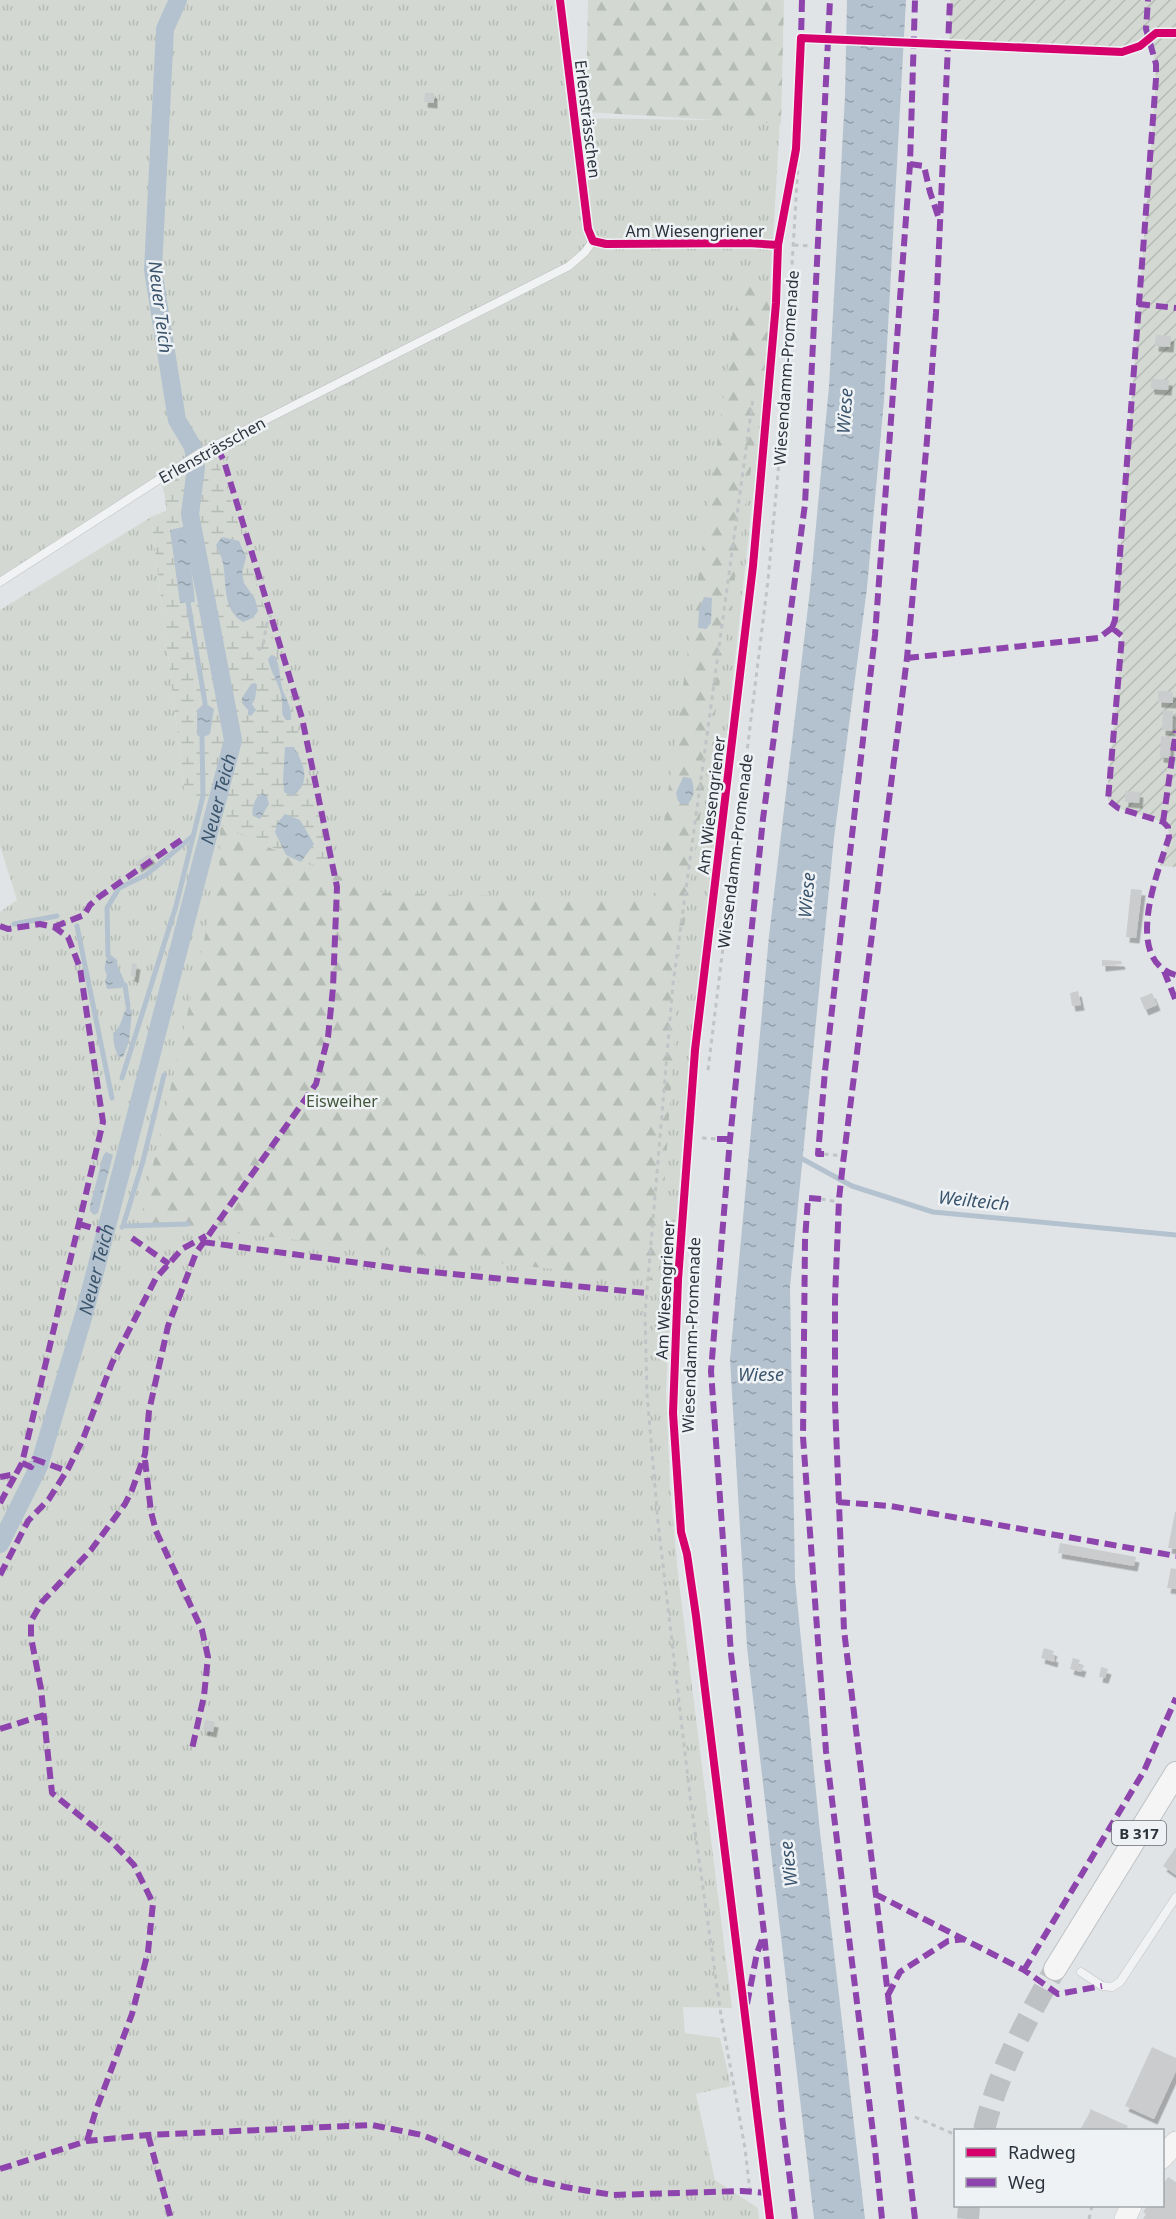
<svg xmlns="http://www.w3.org/2000/svg" width="1176" height="2219" font-family="'Noto Sans',sans-serif">
<style>
.grass{fill:url(#grass-tufts)}
.forest{fill:url(#forest-firs)}
.wetland{fill:url(#wetland-marsh)}
.garden{fill:url(#garden-furrows)}
.water{fill:url(#water-ripples)}
.lines{fill:none;stroke-linecap:round;stroke-linejoin:round}
.stream{stroke:#b3c2ce;stroke-width:5}
.canal{stroke:#b3c2ce;stroke-width:18}
.building{fill:#caccce;filter:url(#shadow)}
.primary-tunnel{stroke:#bdc1c4;stroke-width:22;stroke-dasharray:22 11;stroke-linecap:butt}
.lane-casing{stroke:#c0c2c4;stroke-width:9}
.secondary-casing{stroke:#c0c2c4;stroke-width:22}
.primary-casing{stroke:#bec1c3;stroke-width:24}
.path{stroke:#c1c4c6;stroke-width:3;stroke-dasharray:4.5 4.5;stroke-linecap:butt}
.lane{stroke:#f0f2f3;stroke-width:8}
.secondary{stroke:#f5f5f6;stroke-width:21}
.primary{stroke:#f5f5f6;stroke-width:22}
.quiet{stroke:#8e44ad;stroke-width:6;stroke-dasharray:12 6;stroke-linecap:butt}
.cycleway-casing{stroke:#eff2f5;stroke-width:11}
.cycleway{stroke:#d6006c;stroke-width:8}
.labels{text-anchor:middle;dominant-baseline:central;stroke-width:5;stroke-linejoin:round;paint-order:stroke}
.shield{fill:#eff2f5;stroke:#666c74;stroke-width:1.5}
.shield-label{font-size:15px;font-weight:bold;fill:#2b333d}
.street-label{font-size:16px;fill:#2b333d;stroke:#eff2f5}
.park-label{font-size:16px;fill:#42573a;stroke:#eff2f5}
.water-label{font-size:18px;font-style:italic;fill:#39546c;stroke:#eff2f5}
</style>
<defs>
<pattern id="grass-tufts" width="24" height="20" patternUnits="userSpaceOnUse" patternTransform="scale(1.5)"><rect width="24" height="20" fill="#d3d9d2"/><path d="M3 7l-1-3M5 7V3M7 7l1-3M15 17l-1-3M17 17v-4M19 17l1-3" fill="none" stroke="#b5bbb5"/></pattern>
<pattern id="forest-firs" width="22" height="20" patternUnits="userSpaceOnUse" patternTransform="scale(1.5)"><rect width="22" height="20" fill="#d3d9d2"/><path d="M5 1l3.5 6h-7zM16 11l3.5 6h-7z" fill="#b5bbb5"/></pattern>
<pattern id="wetland-marsh" width="20" height="14" patternUnits="userSpaceOnUse" patternTransform="scale(1.5)"><rect width="20" height="14" fill="#d3d9d2"/><path d="M1 5h8M5 5V1M11 12h8M15 12V8" fill="none" stroke="#b5bbb5"/></pattern>
<pattern id="garden-furrows" width="10" height="10" patternUnits="userSpaceOnUse" patternTransform="scale(1.5)"><rect width="10" height="10" fill="#d3d9d2"/><path d="M-1 1l2-2M0 10L10 0M9 11l2-2" fill="none" stroke="#b5bbb5"/></pattern>
<pattern id="water-ripples" width="26" height="14" patternUnits="userSpaceOnUse" patternTransform="scale(1.5)"><rect width="26" height="14" fill="#b3c2ce"/><path d="M2 4q2-2 4 0t4 0M15 11q2-2 4 0t4 0" fill="none" stroke="#929ea8"/></pattern>
<filter id="shadow"><feDropShadow dx="3.5" dy="5.5" stdDeviation="0" flood-color="#0004"/></filter>
</defs>
<rect width="100%" height="100%" fill="#e1e4e6"/>
<path class="grass" d="M0 0H560L574 118 780 121 763 405 684 1125 673 1258 666 1392 670 1485 678 1574 732 2008 683 2007 685 2033 720 2038 731 2086 696 2094 715 2180 758 2208 759 2219H0V912L17 900 0 846V610L151 517 185 793H187L165 496 162 484 164 479 0 586Z"/>
<path class="forest" d="M588 0H784L781 124 586 112Z
M740 279 778 284 680 954 658 1281 140 1222 219 874 220 825 292 858 384 893 653 900Z"/>
<path class="wetland" d="M210 457 216 461 222 472C264 604 304 736 331 872L220 825 185 794 151 517 168 510 162 484 204 458Z"/>
<path class="garden" d="M950 0H1176V867L1160 866 1169 837 1168 827 1163 822 1118 808 1108 800 1107 792 1122 636 1112 628 1115 620 1156 79 1154 55 1147 41 1131 50 1122 52 949 44Z"/>
<path class="water" d="M847 0H906L884 400 867 588 834 838 790 1287 795 1579 820 1832 865 2219H814L747 1647 730 1359 769 936 810 590 829 386 845 96Z
M187 526 195 602 180 603 170 530Z
M222 537 239 541 246 557 242 573 244 583 255 599 258 611 253 618 243 622C222 609 227 585 223 563 222 557 218 551 216 545Z
M704 597 712 598 711 623 706 629 698 628 699 610Z
M271 655 275 656C281 667 279 679 283 691 287 700 292 708 291 720H286C280 713 283 710 282 701 281 686 271 674 268 659Z
M255 683 257 685 255 699 252 704 256 710 251 716 248 715V710L242 703V698L251 684Z
M205 703 214 709 210 734 202 738 197 735V710Z
M285 747H294C304 764 312 784 292 796L284 792 283 779Z
M683 777 691 778C695 788 695 796 688 804H682L678 801 676 793Z
M262 793 267 796 269 804 260 819 253 816C251 808 255 797 262 793Z
M285 814 300 820 314 844 301 862 286 855 275 832 278 822Z
M111 955 117 960C117 971 124 975 125 985L121 988 107 989 105 981 107 975C103 969 105 962 108 956Z
M128 1006 132 1011 129 1042 123 1057H118L114 1045 113 1033C123 1026 121 1015 128 1006Z
M106 1152 113 1155 99 1209 98 1213 94 1215 90 1211V1206L103 1156Z"/>
<g class="lines">
<path class="stream" d="M187 526 191 517
M188 602 205 703
M14 924 57 916
M77 926 112 1098
M108 956 107 908 119 888 146 875 193 836
M125 985 128 1006
M122 1078 176 906 203 796 202 738
M797 1156 852 1186 933 1212 1176 1235
M123 1226 143 1161 164 1075
M122 1227 123 1226 188 1224"/>
<path class="canal" id="s1" d="M0 1544 39 1466 85 1311 233 740 190 514 196 468 193 447 177 420 153 270 165 29 178 0"/>
</g>
<path class="building" d="M425 93H434V103L424 102Z
M1156 335 1171 336 1170 347 1155 346Z
M1151 379 1169 380 1168 390 1151 389Z
M1158 691 1173 692V703L1158 702Z
M1163 710 1173 711 1172 731 1162 730Z
M1161 736 1171 737 1170 758 1160 757Z
M1125 791 1140 792 1139 803 1125 802Z
M149 854 152 858 138 867 136 862Z
M1131 889 1142 890 1136 938 1126 937Z
M1102 960 1121 961 1122 964 1102 966Z
M132 963 137 964 135 977 131 976Z
M1078 991 1081 1005 1072 1006 1070 993Z
M1152 993 1157 1005 1145 1010 1140 998Z
M1175 1512H1176V1549L1168 1548Z
M1060 1543 1136 1557 1134 1566 1058 1553Z
M1171 1568 1176 1569V1589L1167 1588Z
M1044 1648 1054 1651 1052 1656 1055 1657 1054 1662 1041 1658Z
M1073 1658 1080 1660 1078 1665 1083 1666 1081 1672 1070 1669Z
M1101 1667 1108 1669 1105 1678 1099 1677Z
M205 1720 215 1722 213 1732 203 1730Z
M1176 1847V1875L1163 1866Z
M1152 2047 1176 2058V2071L1154 2119 1125 2106Z
M1090 2109 1128 2126 1126 2130H1080L1090 2112Z
M1168 2177 1176 2182V2219H1143L1146 2214 1143 2212 1147 2206H1162V2186Z"/>
<g class="lines">
<path class="primary-tunnel" d="M984 2130C998 2072 1026 2021 1055 1969
M968 2219 969 2206"/>
<g class="lane-casing">
<path id="lane" d="M560 0 588 229 593 241
M593 241 606 244 748 243 778 245 776 303 753 566 695 1050 678 1280 673 1413 681 1532 687 1554
M0 582 200 453 569 266 585 252 593 241
M1081 1972 1102 1986 1112 1987 1120 1982 1176 1897"/>
</g>
<g class="secondary-casing">
<path id="secondary" d="M1162 2158 1176 2142
M1125 2219 1131 2206"/>
</g>
<g class="primary-casing">
<path id="primary" d="M1055 1969 1176 1773"/>
</g>
<path class="path" d="M781 232 796 151
M794 245 812 246
M258 650 263 647 266 626 271 615
M708 1070 768 580 782 430 798 166 796 149 801 38
M702 1138 717 1139
M824 1154 844 1156
M821 1199 839 1202
M915 2117 956 2135
M750 2192 745 2148 721 2015 690 1796 658 1522 647 1394 645 1314 673 984 753 398
M1089 2219 1092 2206"/>
<use href="#lane" class="lane"/>
<use href="#secondary" class="secondary"/>
<use href="#primary" class="primary"/>
<path class="quiet" d="M802 0 801 38H805
M910 164 924 166 930 192 938 216
M1138 304 1176 308
M1112 628 1115 620 1156 79V64L1146 29 1148 0
M1112 628 1122 636 1108 800 1118 808 1163 822 1168 827 1169 837C1158 872 1122 960 1176 975
M907 658 1099 638 1112 628
M1163 822 1176 731
M0 926 8 929 40 924 54 927 68 937 80 968 103 1122 22 1463 16 1474 0 1477
M54 927 84 915 90 905 99 897 184 838
M1164 971 1176 1001
M717 1139H730
M824 1154H818L825 1071 875 635 910 164 915 0
M821 1199 808 1198 805 1240 803 1437 826 1751 875 2149 882 2219
M79 1224 100 1230
M132 1238 169 1264
M203 1242 411 1270 646 1293
M145 1460 151 1512 156 1531 202 1630 208 1657 204 1696 192 1749
M22 1463 31 1467 34 1459 67 1471
M838 1502 890 1506 1176 1556
M0 1503 16 1474
M0 1575 28 1521 49 1499 68 1469 83 1439 112 1363 156 1278 182 1249 206 1236
M0 1729 44 1715
M875 1894 1024 1970 1058 1994 1102 1986
M1024 1970 1144 1771 1176 1698
M888 1995 900 1972 948 1941 965 1939
M747 2004 757 1953 763 1937
M148 2135 171 2219
M87 2141 95 2113 132 2014 148 1952 153 1903 134 1865 111 1841 52 1793 41 1689 31 1637V1621L42 1602 91 1550 125 1504 132 1490 145 1454 149 1411 168 1326 196 1253 316 1084 328 1037 333 988 337 887 302 718 224 461 216 446
M0 2169 87 2141 148 2135 372 2125 422 2135 530 2179 565 2187 613 2195 742 2191 767 2193
M795 2219 782 2117 764 1933 731 1654 711 1371 730 1139 763 819 805 504 830 0
M915 2219 844 1630 835 1403V1299L839 1199 843 1163 907 658 927 440 936 313 950 0"/>
<g class="cycleway-casing">
<path id="cycleway" d="M560 0 588 229 593 241 606 244 748 243 778 245
M770 2219 696 1616 687 1554 681 1532 673 1413 678 1280 695 1050 753 566 776 303 778 245 796 149 801 38 1122 52 1140 46 1156 33H1176"/>
</g>
<use href="#cycleway" class="cycleway"/>
</g>
<g class="labels">
<rect class="shield" x="1112" y="1821" width="54" height="24" rx="4.5"/>
<g class="shield-label">
<text x="1139" y="1833">B 317</text>
</g>
<g class="street-label">
<text transform="translate(588 119) rotate(83)">Erlensträsschen</text>
<text x="695" y="231">Am Wiesengriener</text>
<text transform="translate(786 368) rotate(-86)">Wiesendamm-Promenade</text>
<text transform="translate(212 450) rotate(-29)">Erlensträsschen</text>
<text transform="translate(711 805) rotate(-83)">Am Wiesengriener</text>
<text transform="translate(735 851) rotate(-83)">Wiesendamm-Promenade</text>
<text transform="translate(665 1290) rotate(-87)">Am Wiesengriener</text>
<text transform="translate(691 1335) rotate(-88)">Wiesendamm-Promenade</text>
</g>
<g class="park-label">
<text x="342" y="1101">Eisweiher</text>
</g>
<g class="water-label">
<text transform="translate(161 307) rotate(83)">Neuer Teich</text>
<text transform="translate(844 411) rotate(-86)">Wiese</text>
<text stroke="none"><textPath href="#s1" startOffset="778">Neuer Teich</textPath></text>
<text transform="translate(806 895) rotate(-85)">Wiese</text>
<text transform="translate(974 1200) rotate(6)">Weilteich</text>
<text stroke="none"><textPath href="#s1" startOffset="292">Neuer Teich</textPath></text>
<text x="761" y="1374">Wiese</text>
<text transform="translate(788 1864) rotate(-97)">Wiese</text>
</g>
</g>
<rect x="954" y="2129" width="210" height="78" fill="#eff2f5" stroke="#a1a6ab" stroke-width="1.5"/>
<rect x="966" y="2148" width="30" height="9" fill="#d6006c" stroke="#a1a6ab" stroke-width="1.5"/>
<text x="1008" y="2159" font-size="18" fill="#2b333d">Radweg</text>
<rect x="966" y="2178" width="30" height="9" fill="#8e44ad" stroke="#a1a6ab" stroke-width="1.5"/>
<text x="1008" y="2189" font-size="18" fill="#2b333d">Weg</text>
</svg>
